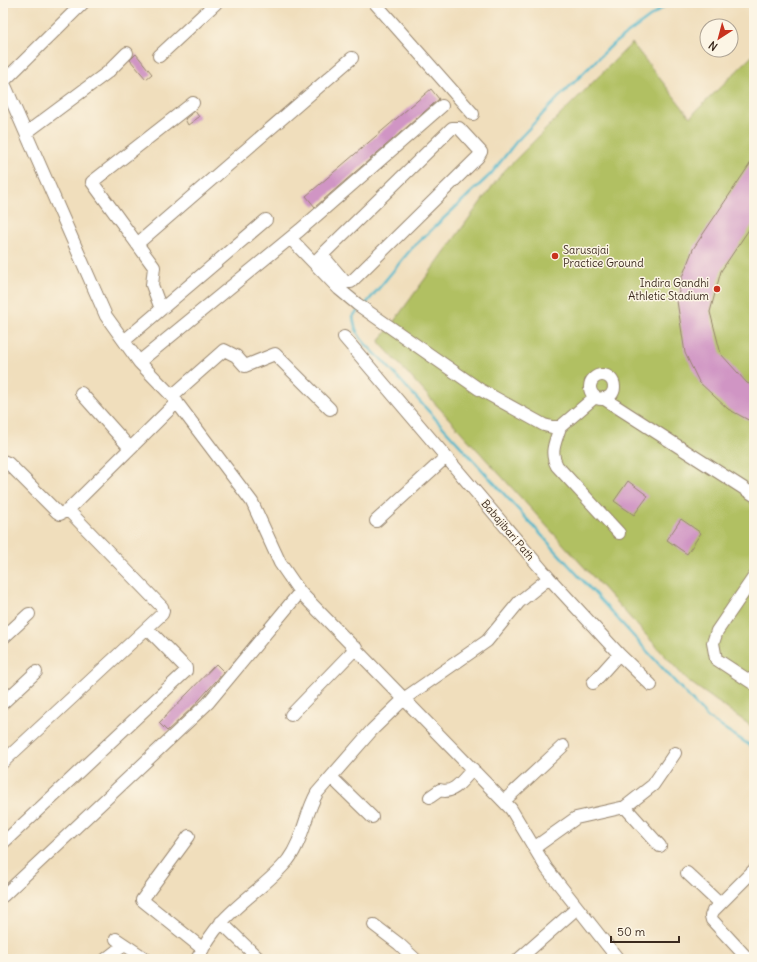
<svg xmlns="http://www.w3.org/2000/svg" width="757" height="962" font-family="Delius,sans-serif">
<style>
.green{fill:#b1c062;stroke:#767540}
.lines{fill:none;stroke-linecap:round;stroke-linejoin:round}
.stream{stroke:#4db6cb;stroke-width:2.5}
.building{fill:#d095c4}
.minor-casing{stroke:#96846d;stroke-width:14}
.minor{stroke:#fff;stroke-width:12}
.poi-dot{fill:#c8321e;stroke:#fcf5e5;stroke-width:1.5}
.labels{text-anchor:middle;dominant-baseline:central;stroke-width:3;stroke-linejoin:round;paint-order:stroke}
.poi-label{font-size:11px;fill:#3b2a1e;stroke:#fcf5e5;text-anchor:start}
.street-label{font-size:11px;fill:#3b2a1e;stroke:#fcf5e5}
</style>
<rect width="100%" height="100%" fill="#fcf5e5"/>
<filter id="ink" filterUnits="userSpaceOnUse"><feTurbulence type="fractalNoise" baseFrequency=".025" numOctaves="2"/><feDisplacementMap in="SourceGraphic" scale="8" xChannelSelector="R" yChannelSelector="G"/><feConvolveMatrix kernelMatrix="1 2 1 2 8 2 1 2 1" color-interpolation-filters="sRGB"/></filter>
<filter id="wash" filterUnits="userSpaceOnUse"><feTurbulence type="fractalNoise" baseFrequency=".012" numOctaves="4" result="noise"/><feDisplacementMap in="SourceGraphic" scale="16" xChannelSelector="R" yChannelSelector="G"/><feGaussianBlur stdDeviation="0.9" result="paint"/><feColorMatrix in="noise" values="0 0 0 0 0 0 0 0 0 0 0 0 0 0 0 0 0 1.4 0 .05"/><feComposite in="paint" operator="in"/></filter>
<g filter="url(#wash)">
<rect width="100%" height="100%" fill="#f0debc"/>
<path class="green" d="M632 43 690 117 754 54V728L687 680 379 342 502 173Z"/>
<g class="lines">
<path class="stream" d="M365 305 412 248 491 174 516 142 560 96 613 44 669 3
M360 309 353 316C355 337 366 345 382 360L708 718 754 748"/>
</g>
<g id="blocks">
<path class="building" d="M136 54 152 74 146 79 130 60Z
M431 89 439 99 315 207 306 196Z
M195 111 199 117 188 125 185 119Z
M754 158V222L721 271 710 312 721 354 747 383 754 386V423L728 409 699 382 685 353 677 301 682 277 693 249Z
M628 481 648 496 634 515 614 501Z
M681 519 701 533 687 554 667 540Z
M216 664 224 672 192 708 167 731 159 723Z"/>
</g>
</g>
<g filter="url(#ink)">
<use href="#blocks" fill-opacity="0" stroke="#96846d" stroke-width="1"/>
<g class="lines">
<g class="minor-casing">
<path id="minor" d="M375 3 473 114
M159 56 216 3
M3 81 106 316 139 362 172 396 252 502 280 563 300 592 511 809 547 869 618 959
M3 82 83 3
M26 133 108 72 127 53
M290 238 339 289 357 304 479 389 544 425 552 427H560L595 397
M137 244 352 58
M314 263 322 255 452 128H459L481 152 478 157 351 282H345L322 255
M161 309 152 285 154 267 92 182 193 103
M124 341 266 220
M139 362 300 230 442 106
M590 387a12 12 0 1 1 24 0a12 12 0 1 1-24 0Z
M81 393 130 448
M172 396 224 350 236 356 245 366 275 354 330 409
M603 398 754 495
M560 427C556 441 549 452 557 466L619 533
M3 461 8 463 57 512 60 514 68 510
M376 521 446 457
M754 577 717 631 713 643 716 659 754 684
M549 578 619 654 593 683
M3 638 29 614
M619 654 651 685
M3 703 36 672
M291 715 356 648
M3 762 162 614 163 611 162 607 68 510 177 402
M331 777 372 817
M430 797 440 790C454 795 464 778 473 769
M504 801 563 746
M625 807 660 846
M189 836 142 900 203 949
M3 843 186 671V668L147 628
M534 848 576 818 625 807 653 785 675 753
M687 873 720 904
M3 896 208 703 300 592
M221 922 259 959
M374 925 399 944 415 959
M116 939 146 959
M106 959 124 945
M197 959C204 946 211 934 221 923 241 900 269 884 288 860 303 840 305 814 317 793L372 730 405 698 487 641 519 602 549 578 344 337
M519 959 576 909
M748 959 712 920 711 916 713 911 754 870"/>
</g>
<use href="#minor" class="minor"/>
</g>
</g>
<g class="poi-dot">
<circle cx="555" cy="256" r="4"/>
<circle cx="717" cy="289" r="4"/>
</g>
<g class="labels">
<g class="poi-label">
<text x="563" y="250">Sarusajai<tspan x="563" dy="13">Practice Ground</tspan></text>
<text x="709" y="283" text-anchor="end">Indira Gandhi<tspan x="709" dy="13">Athletic Stadium</tspan></text>
</g>
<g class="street-label">
<text transform="translate(508 530) rotate(50)">Babajibari Path</text>
</g>
</g>
<rect width="757" height="962" fill="none" stroke="#fcf5e5" stroke-width="16"/>
<g transform="translate(719 38) rotate(216)"><circle r="19" fill="#fcf5e5" stroke="#afa495"/>
<path d="M0-3L7 15L0 10L-7 15Z" fill="#c8321e"/>
<text y="-6" font-size="11" font-weight="bold" text-anchor="middle" fill="#3b2a1e">N</text>
</g>
<path d="M611 936v6h68v-6" fill="none" stroke="#3b2a1e" stroke-width="2"/>
<text x="617" y="936" font-size="12" fill="#3b2a1e" stroke="#fcf5e5" stroke-width="3" paint-order="stroke">50 m</text>
</svg>
